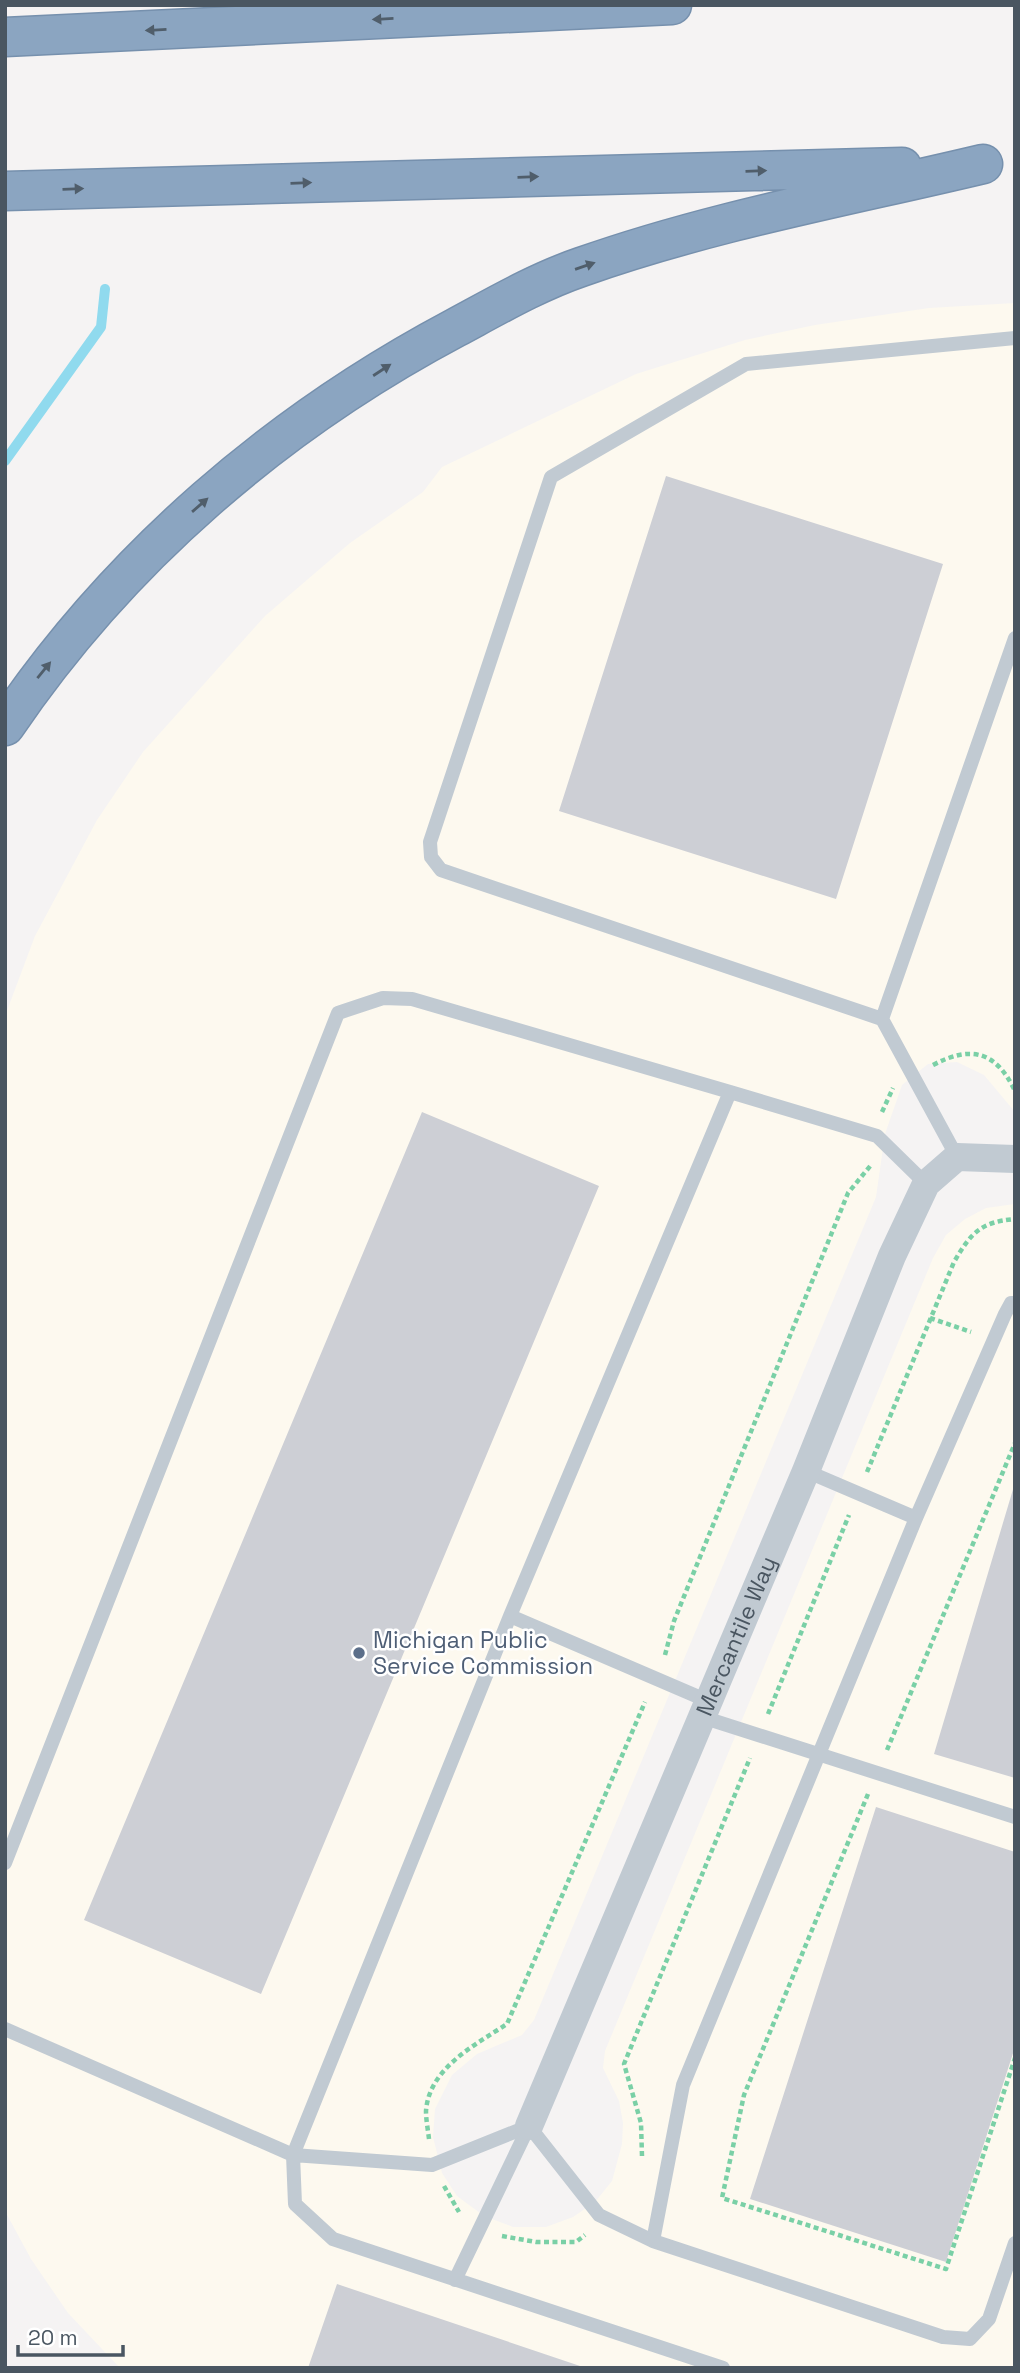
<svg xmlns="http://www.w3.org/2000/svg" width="1020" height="2373" font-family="'Space Grotesk',sans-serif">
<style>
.commercial{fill:#fdf9ef}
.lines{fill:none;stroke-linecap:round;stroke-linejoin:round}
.stream{stroke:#90daee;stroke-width:10}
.building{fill:#cdcfd5}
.highway-casing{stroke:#7690ad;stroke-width:41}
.path{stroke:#7ad0a6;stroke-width:4.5;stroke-dasharray:5 3.5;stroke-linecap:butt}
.lane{stroke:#c1cad2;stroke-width:14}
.street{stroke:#c1cad2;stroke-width:28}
.highway{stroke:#8ba5c1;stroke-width:38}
.oneway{fill:#505e6b}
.service-dot{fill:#5c6f8a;stroke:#fff;stroke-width:2.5}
.labels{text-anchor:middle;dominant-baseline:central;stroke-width:5;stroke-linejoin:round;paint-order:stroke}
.street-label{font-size:23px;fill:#4a5661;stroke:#fff}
.service-label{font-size:23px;fill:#4e5e75;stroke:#fff;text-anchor:start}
</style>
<rect width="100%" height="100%" fill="#f5f3f3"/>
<path class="commercial" d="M1015 303V1112L984 1075 957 1062 928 1064 902 1085 885 1134 876 1197 534 2020 522 2035 477 2054 452 2075 435 2109 433 2137 442 2173 457 2196 484 2216 513 2227H546L573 2217 595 2202 612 2181 622 2144 623 2123 619 2101 603 2068 605 2051 933 1258 946 1235 965 1219 986 1208 1015 1204V2368H120L68 2313 31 2259 5 2211V1016L35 936 97 820 143 752 265 616 350 543 423 492 442 467 636 374 745 340 815 325 929 308Z"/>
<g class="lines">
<path class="stream" d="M5 461 101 327 105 289"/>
</g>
<path class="building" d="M666 476 943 564 836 899 559 811Z
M422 1112 599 1186 261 1994 84 1920Z
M1014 1486H1015V1778L934 1754Z
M876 1807 1015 1852V2047L946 2262 750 2199Z
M337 2284 583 2367V2368H308Z"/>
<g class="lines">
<g class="highway-casing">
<path id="highway" d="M5 37 672 5
M5 191 902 167
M5 726C119 558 276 423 455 328 496 306 537 282 581 267 711 221 849 196 983 164"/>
</g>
<path class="path" d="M933 1065C971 1045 996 1051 1015 1091
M882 1112 893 1088
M930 1318 971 1332
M867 1472 954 1262C971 1233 980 1222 1015 1219
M665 1655 674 1621 848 1193 871 1165
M768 1714 849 1515
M887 1750 1015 1443
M868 1794 744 2095 722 2198 946 2269 1015 2058
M429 2139C428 2130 426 2120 426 2111 429 2068 475 2045 507 2024L645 1702
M642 2156 641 2123 624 2064 750 1758
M444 2186 459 2212
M502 2236 536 2242H576L585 2235"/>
<path class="lane" d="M882 1019 1015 638
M957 1157 882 1019 441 870 431 857 430 842 551 477 746 364 1015 338
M806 1471 916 1518
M510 1616 708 1701
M702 1717 1015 1817
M5 1863 338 1013 383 998 412 999 730 1092
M5 2029 293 2155 432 2165 529 2126
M529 2126 599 2215 653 2241 943 2337 970 2339 989 2319 1015 2243
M653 2241 683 2085 916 1518 1005 1314 1011 1303H1015
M455 2280 529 2126
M723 2368 333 2239 295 2204 293 2155 510 1616 730 1092 877 1136 926 1184"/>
<path class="street" id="s1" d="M529 2126 806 1471 892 1256 926 1184 957 1157 1015 1159"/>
<use href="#highway" class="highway"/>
</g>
<defs><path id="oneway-solid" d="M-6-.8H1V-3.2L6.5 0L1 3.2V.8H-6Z" transform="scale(1.75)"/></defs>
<g class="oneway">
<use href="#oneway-solid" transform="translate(383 19) rotate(177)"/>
<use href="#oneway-solid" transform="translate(156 30) rotate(177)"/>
<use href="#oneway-solid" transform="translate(756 171) rotate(-2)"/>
<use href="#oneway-solid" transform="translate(528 177) rotate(-2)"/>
<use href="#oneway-solid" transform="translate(301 183) rotate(-2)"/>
<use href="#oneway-solid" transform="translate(73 189) rotate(-2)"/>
<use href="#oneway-solid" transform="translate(585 266) rotate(-19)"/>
<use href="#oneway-solid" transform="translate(382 370) rotate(-33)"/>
<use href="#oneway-solid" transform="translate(200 505) rotate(-41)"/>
<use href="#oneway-solid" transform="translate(44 670) rotate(-51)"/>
</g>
<circle class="service-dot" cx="359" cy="1653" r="7"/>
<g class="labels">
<g class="street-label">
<text stroke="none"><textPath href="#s1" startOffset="532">Mercantile Way</textPath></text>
</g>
<g class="service-label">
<text x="373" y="1640">Michigan Public<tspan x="373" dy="26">Service Commission</tspan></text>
</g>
</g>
<rect width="1020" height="2373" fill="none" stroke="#4a5661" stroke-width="14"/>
<path d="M18 2345v10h105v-10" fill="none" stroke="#4a5661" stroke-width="3.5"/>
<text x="28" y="2345" font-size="21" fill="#4a5661" stroke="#ffffff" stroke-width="5" paint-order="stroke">20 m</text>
</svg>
